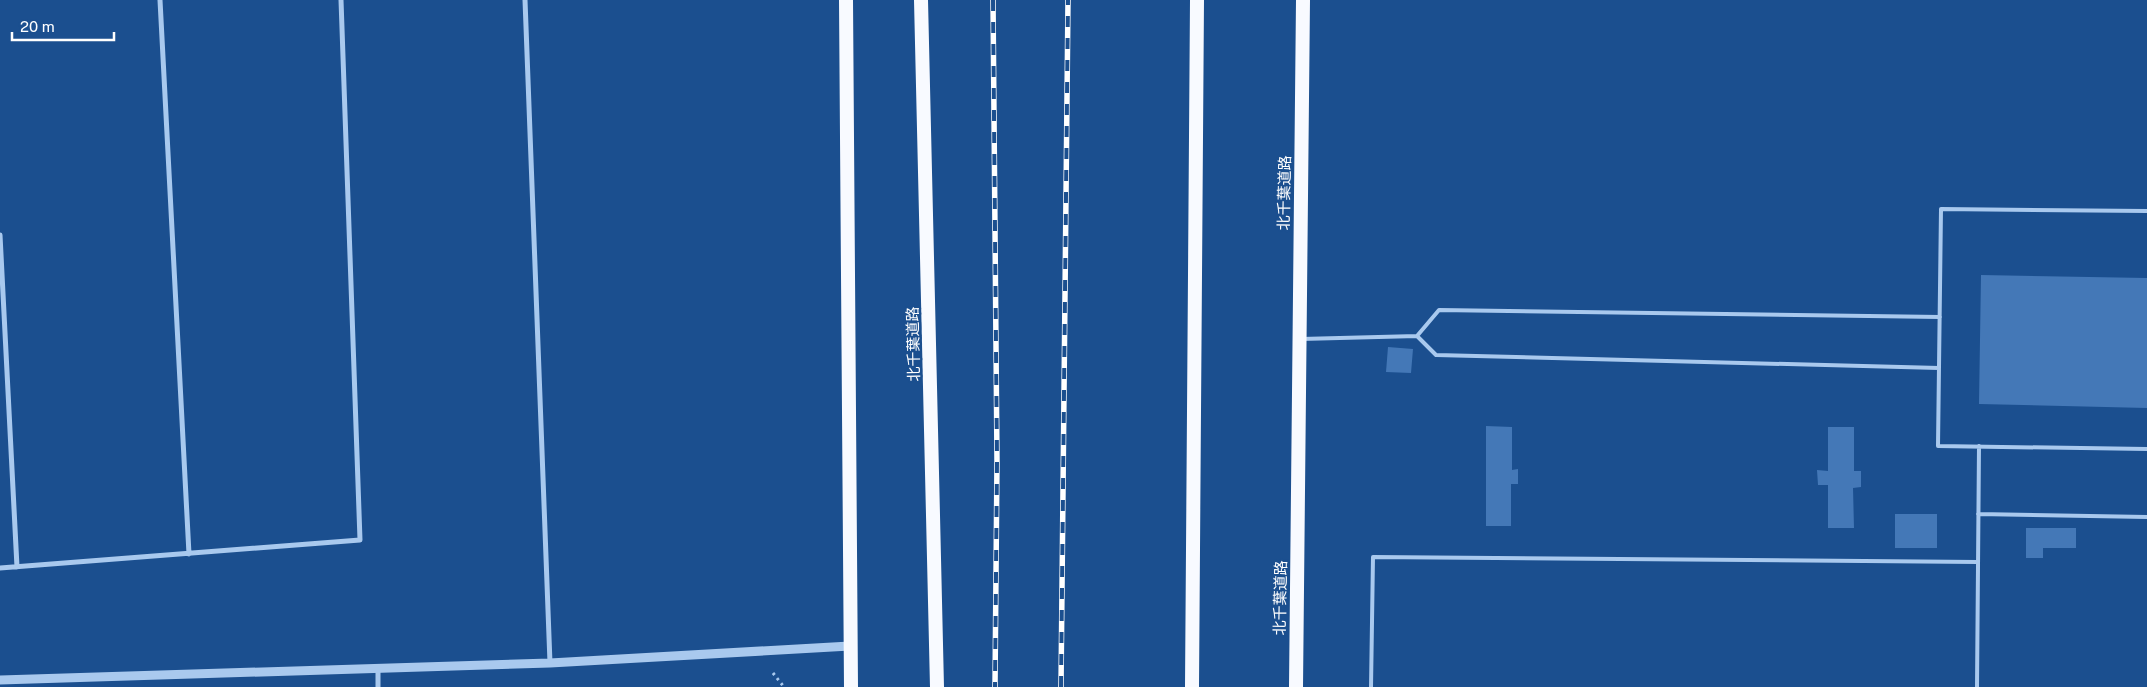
<svg xmlns="http://www.w3.org/2000/svg" width="2147" height="687" font-family="'Public Sans','Noto Sans JP',sans-serif">
<style>
.building{fill:#4478b7}
.lines{fill:none;stroke-linecap:round;stroke-linejoin:round}
.path{stroke:#a9c9ee;stroke-width:3;stroke-dasharray:2.5 4;stroke-linecap:butt}
.service{stroke:#a9c9ee;stroke-width:4}
.minor{stroke:#a9c9ee;stroke-width:5}
.tertiary{stroke:#a9c9ee;stroke-width:9}
.trunk{stroke:#f8faff;stroke-width:14}
.rail-casing{stroke:#fff;stroke-width:5.5}
.rail{stroke:#1b4f8f;stroke-width:4;stroke-dasharray:11;stroke-linecap:butt}
.labels{text-anchor:middle;dominant-baseline:central;stroke-width:4.5;stroke-linejoin:round;paint-order:stroke}
.street-label{font-size:15px;fill:#fff;stroke:#1b4f8f}
</style>
<rect width="100%" height="100%" fill="#1b4f8f"/>
<path class="building" d="M1981 275 2147 278V408L1979 404Z
M1388 347 1413 349 1411 373 1386 372Z
M1486 426 1512 427V470L1518 469V484H1511V526H1486Z
M1828 427H1854V471H1861V487L1853 488 1854 528H1828V485H1818L1817 470 1828 471Z
M1895 514H1937V548H1895Z
M2026 528H2076V548H2043V558H2026Z"/>
<g class="lines">
<path class="path" d="M773 673 784 687"/>
<path class="service" d="M2147 211 1941 209 1938 446 2147 449
M1301 339 1417 336
M1939 368 1436 355 1417 336 1439 310 1940 317
M1978 514 2147 517
M1371 687 1373 557 1978 562
M1977 687 1979 446"/>
<path class="minor" d="M160 0 189 554
M525 0 550 663
M0 235 17 567
M0 568 360 540 341 0
M378 687V668"/>
<path class="tertiary" d="M0 680 550 663 850 646"/>
<path class="trunk" d="M846 0 851 687
M921 0 937 687
M1192 687 1197 0
M1296 687 1303 0"/>
<g class="rail-casing">
<path id="rail" d="M993 0 997 461 995 687
M1061 687 1068 0"/>
</g>
<use href="#rail" class="rail"/>
</g>
<g class="labels">
<g class="street-label">
<text transform="translate(1284 193) rotate(-89)">北千葉道路</text>
<text transform="translate(913 344) rotate(-91)">北千葉道路</text>
<text transform="translate(1280 598) rotate(-89)">北千葉道路</text>
</g>
</g>
<path d="M12 32v8h102v-8" fill="none" stroke="#ffffff" stroke-width="2.5"/>
<text x="20" y="32" font-size="15" fill="#ffffff" stroke="#1b4f8f" stroke-width="4" paint-order="stroke">20 m</text>
</svg>
